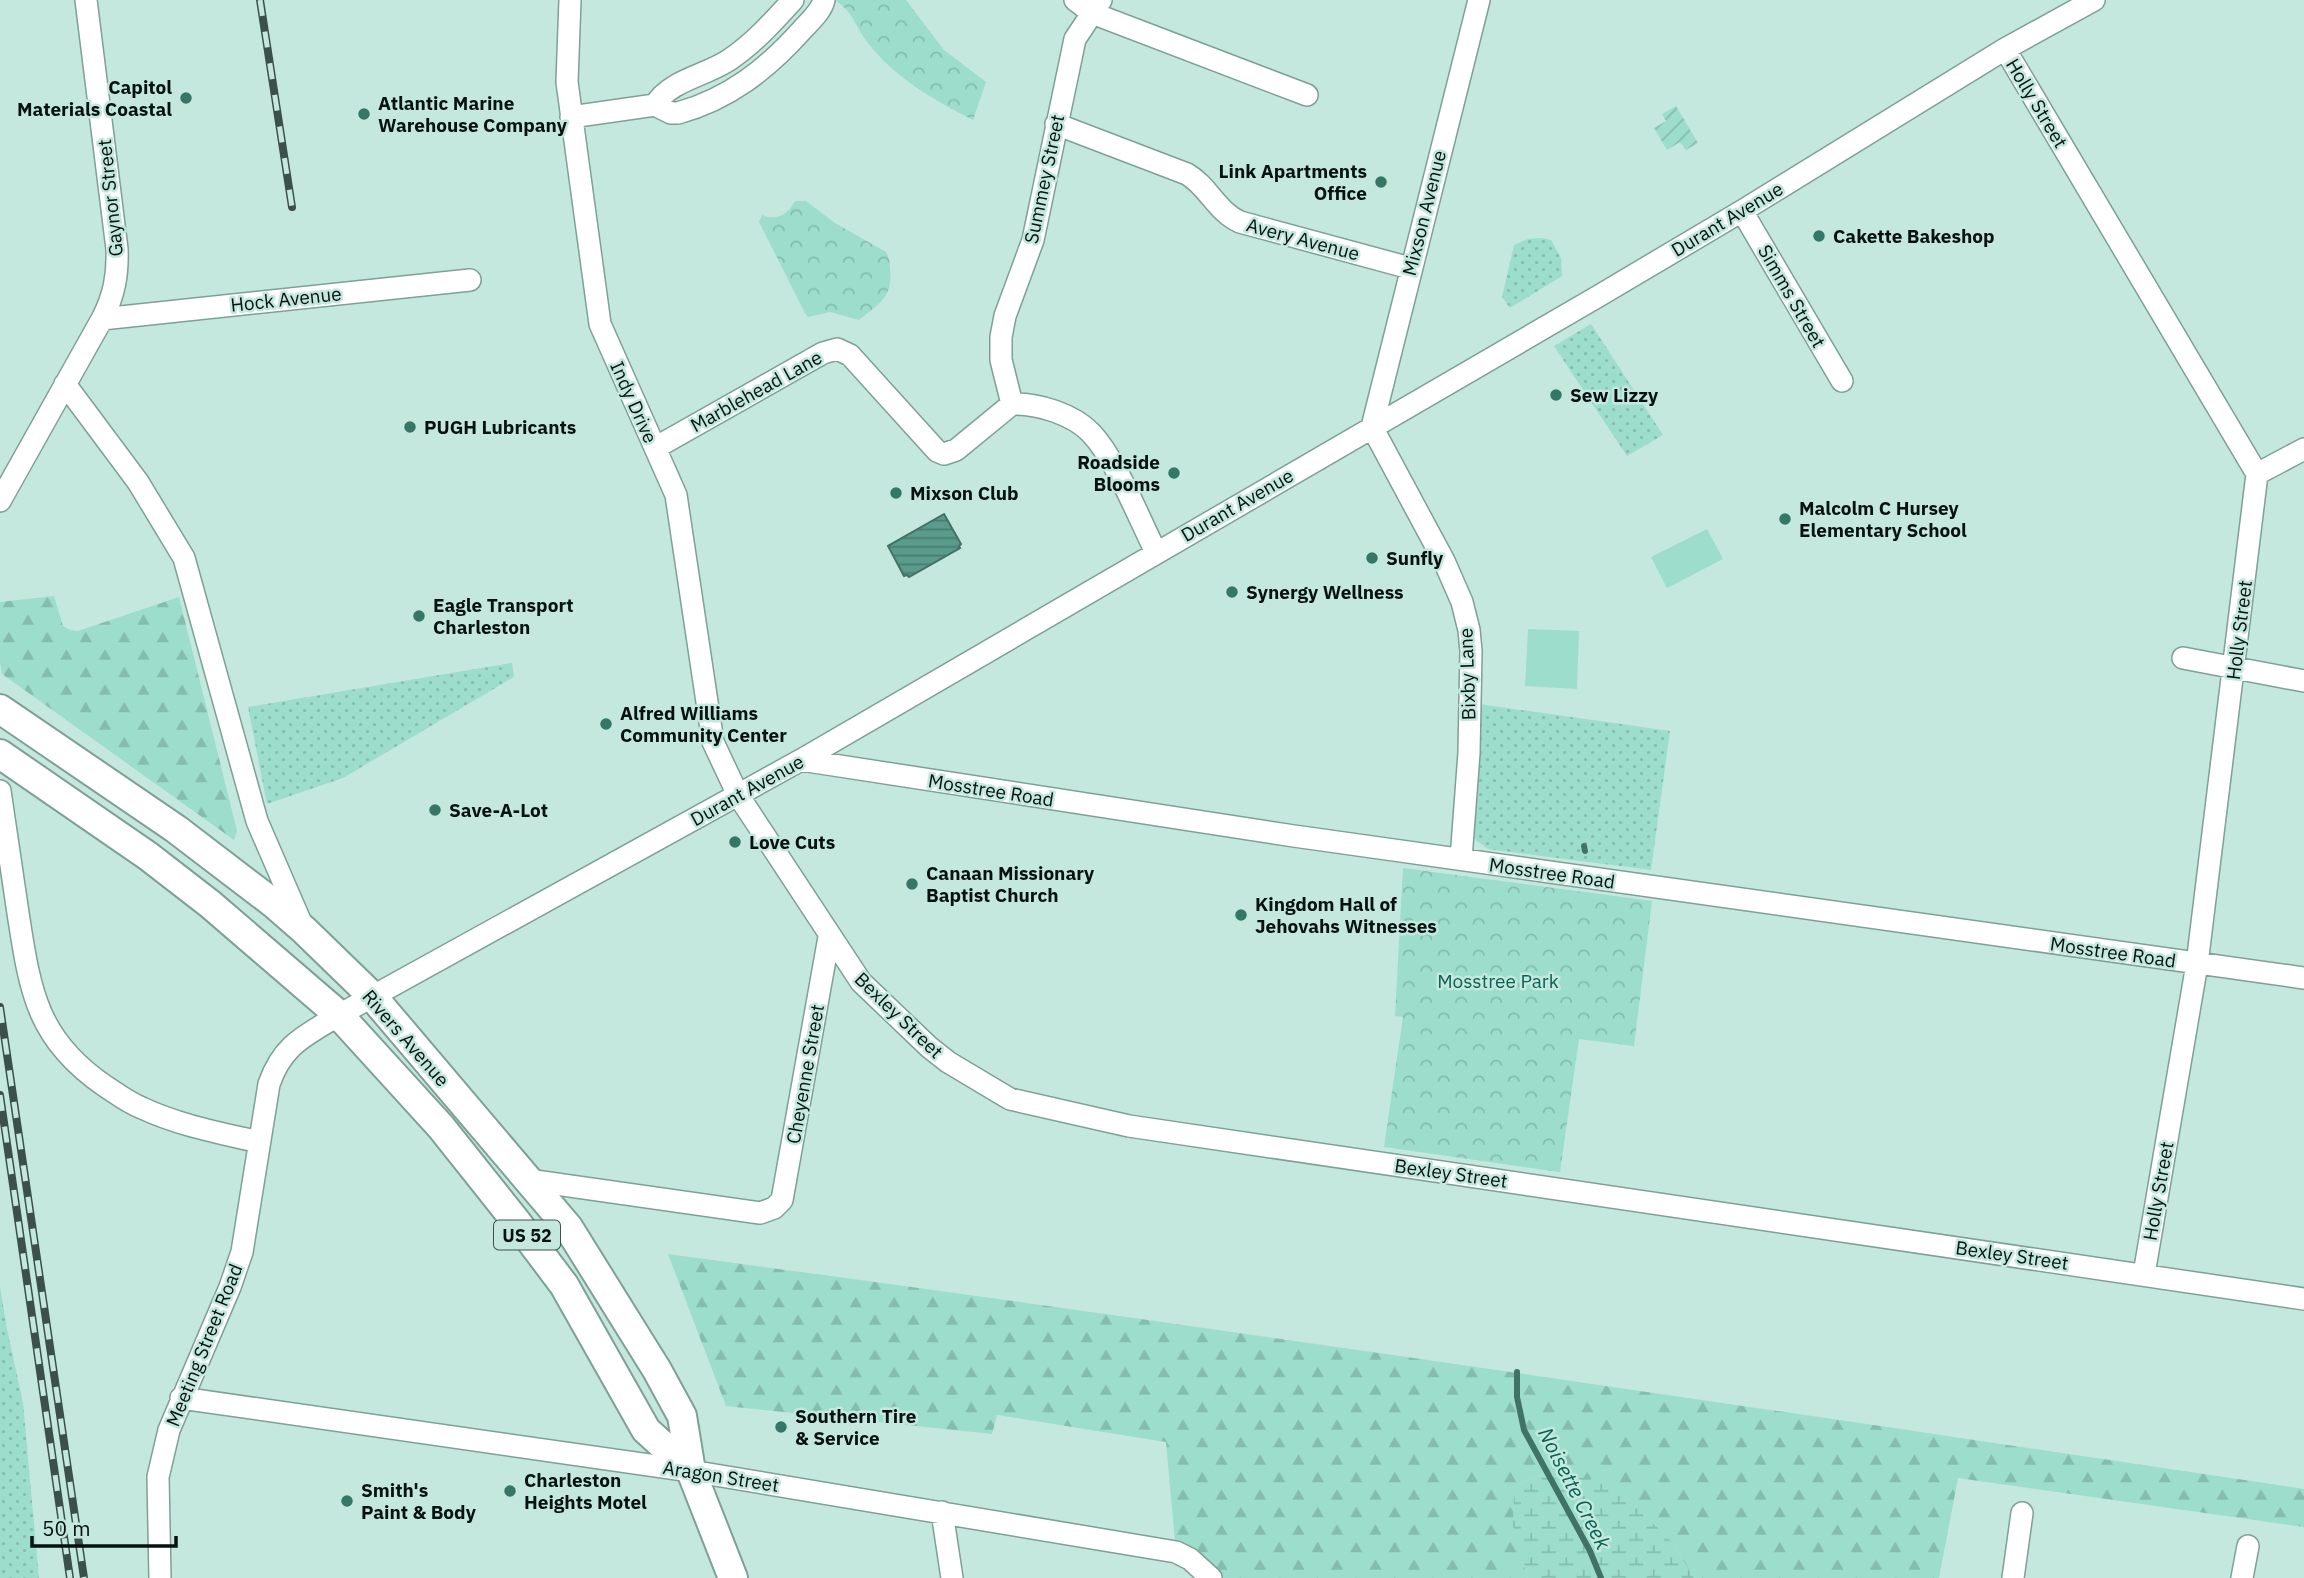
<svg xmlns="http://www.w3.org/2000/svg" width="2304" height="1578" font-family="'IBM Plex Sans',sans-serif">
<style>
.grass{fill:url(#grass-dots)}
.forest{fill:url(#forest-firs)}
.wetland{fill:url(#wetland-marsh)}
.park{fill:url(#park-crowns)}
.garden{fill:url(#garden-furrows)}
.pitch{fill:#9cddcb}
.water{fill:url(#water-rules);stroke:#407266;stroke-width:2}
.lines{fill:none;stroke-linecap:round;stroke-linejoin:round}
.stream{stroke:#407266;stroke-width:6}
.minor-casing{stroke:#7ea096;stroke-width:24}
.major-casing{stroke:#7ea096;stroke-width:32}
.minor{stroke:#fff;stroke-width:21}
.major{stroke:#fff;stroke-width:28}
.rail-casing{stroke:#3c504b;stroke-width:8}
.rail{stroke:#c4e8de;stroke-width:5;stroke-dasharray:16;stroke-linecap:butt}
.poi-dot{fill:#357767;stroke:#c4e8de;stroke-width:2.5}
.labels{text-anchor:middle;dominant-baseline:central;stroke-width:5;stroke-linejoin:round;paint-order:stroke}
.shield{fill:#c4e8de;stroke:#3e524d;stroke-width:2}
.shield-label{font-size:18px;font-weight:bold;fill:#05120f}
.poi-label{font-size:19px;font-weight:bold;fill:#05120f;stroke:#c4e8de;text-anchor:start}
.street-label{font-size:19px;fill:#05120f;stroke:#c4e8de}
.park-label{font-size:19px;fill:#086353;stroke:#c4e8de}
.water-label{font-size:21px;font-style:italic;fill:#056252;stroke:#c4e8de}
</style>
<defs>
<pattern id="grass-dots" width="8" height="8" patternUnits="userSpaceOnUse" patternTransform="scale(1.75)"><rect width="8" height="8" fill="#9cddcb"/><path d="M2 2h.1M6 6h.1" fill="none" stroke="#85bdad" stroke-width="1.8" stroke-linecap="round"/></pattern>
<pattern id="forest-firs" width="22" height="20" patternUnits="userSpaceOnUse" patternTransform="scale(1.75)"><rect width="22" height="20" fill="#9cddcb"/><path d="M5 1l3.5 6h-7zM16 11l3.5 6h-7z" fill="#85bdad"/></pattern>
<pattern id="wetland-marsh" width="20" height="14" patternUnits="userSpaceOnUse" patternTransform="scale(1.75)"><rect width="20" height="14" fill="#9cddcb"/><path d="M1 5h8M5 5V1M11 12h8M15 12V8" fill="none" stroke="#85bdad"/></pattern>
<pattern id="park-crowns" width="20" height="18" patternUnits="userSpaceOnUse" patternTransform="scale(1.75)"><rect width="20" height="18" fill="#9cddcb"/><path d="M2 6a3 3 0 1 1 6 0M12 15a3 3 0 1 1 6 0" fill="none" stroke="#85bdad"/></pattern>
<pattern id="garden-furrows" width="10" height="10" patternUnits="userSpaceOnUse" patternTransform="scale(1.75)"><rect width="10" height="10" fill="#9cddcb"/><path d="M-1 1l2-2M0 10L10 0M9 11l2-2" fill="none" stroke="#85bdad"/></pattern>
<pattern id="water-rules" width="6" height="5" patternUnits="userSpaceOnUse" patternTransform="scale(1.75)"><rect width="6" height="5" fill="#5a9b8b"/><path d="M0 2.5h6" fill="none" stroke="#487d70"/></pattern>
</defs>
<rect width="100%" height="100%" fill="#c4e8de"/>
<path class="grass" d="M1542 238 1551 240 1561 258 1562 276 1510 308 1502 297 1514 245 1528 239Z
M1591 324 1663 435 1627 456 1554 346Z
M512 663 514 677 343 778 267 804 248 707Z
M1479 704 1670 731 1651 870 1488 849 1476 840 1469 829Z
M0 1287 7 1329 23 1403 39 1578H0Z"/>
<path class="forest" d="M54 596 63 626 70 630 78 631 179 597 237 831 234 840 2 674 0 663V602Z
M668 1254C1214 1327 1759 1408 2304 1489V1527L1958 1478 1939 1578H1694L1671 1541 1548 1475 1537 1476 1516 1486 1525 1569 1528 1578H1211L1176 1552 1166 1442 997 1415 992 1434 726 1406Z"/>
<path class="wetland" d="M1548 1475 1608 1480 1671 1541 1694 1578H1528L1513 1526 1514 1491 1516 1486 1537 1476Z"/>
<path class="park" d="M835 0H906L944 50 986 82 973 120C934 100 895 78 868 43 854 25 855 14 835 0Z
M795 201H806L835 223 886 252C889 258 890 262 890 269 893 297 880 303 859 320L830 312 808 317 805 313 759 222 762 215C776 221 788 215 795 201Z
M1403 868 1652 901 1634 1046 1579 1039 1560 1172 1384 1147 1403 1017 1395 1016Z"/>
<path class="garden" d="M1676 106 1698 143 1686 150 1680 142 1667 150 1654 128 1666 121 1662 114Z"/>
<path class="pitch" d="M1707 529 1723 559 1667 588 1651 557Z
M1528 629 1579 631 1577 689 1525 686Z"/>
<path class="water" d="M944 514 961 544 959 546 960 548 909 577 907 575 904 576 888 546Z"/>
<g class="lines">
<path class="stream" d="M1584 846 1585 851
M1517 1372V1397L1524 1430 1590 1551 1601 1578"/>
<g class="minor-casing">
<path id="minor" d="M570 0 567 82 600 324 676 495 713 742 738 795 861 982 929 1047 948 1062 1010 1099 1129 1126 2304 1299
M1075 0 1092 13 1307 95
M2005 49 2257 474 2197 964 2144 1274
M655 105C670 80 705 76 729 60 753 44 773 22 793 0
M571 117 655 105 671 113H678C729 99 767 69 802 30 810 21 821 12 824 0
M1056 124 1187 174C1208 186 1217 212 1240 222L1410 268
M1742 211 1842 381
M102 319 470 280
M65 384 138 482 184 558 257 821 302 925
M1012 404 1001 360V337L1005 316 1033 240 1075 39 1101 0
M655 448 823 353 837 349 850 355 937 451 944 454 956 450 1012 404C1037 403 1073 414 1091 433 1116 459 1139 519 1156 552
M2257 474 2304 449
M0 501 102 319C114 296 118 275 117 249L86 0
M2183 658 2304 681
M801 760 1294 836 2304 978
M0 791C6 832 12 872 18 913 30 990 36 1039 105 1086 117 1094 129 1103 142 1108 178 1125 220 1133 259 1142
M1461 859 1469 753 1471 651 1469 630 1462 602 1444 561 1372 427 1479 0
M528 1180 760 1213 774 1208 782 1200 829 937
M181 1398 691 1471 1176 1552 1190 1559 1211 1578
M942 1512 952 1578
M160 1578 158 1477 169 1430 230 1287 242 1252 269 1084C283 1044 305 1036 339 1015L801 760 1597 297 1742 211 2005 49 2094 0
M2013 1578 2022 1513
M2242 1578 2248 1546"/>
</g>
<g class="major-casing">
<path id="major" d="M0 709 176 829 273 903 304 930 372 996 568 1227 657 1370 682 1416 691 1471 733 1578
M0 754 148 856 210 904 339 1015 441 1127 515 1220 564 1285 646 1430 691 1471"/>
</g>
<use href="#minor" class="minor"/>
<use href="#major" class="major"/>
<g class="rail-casing">
<path id="rail" d="M260 0 292 207
M0 1007 84 1578
M0 1095 70 1578"/>
</g>
<use href="#rail" class="rail"/>
</g>
<g class="poi-dot">
<circle cx="186" cy="98" r="7"/>
<circle cx="364" cy="114" r="7"/>
<circle cx="1381" cy="182" r="7"/>
<circle cx="1819" cy="236" r="7"/>
<circle cx="1556" cy="395" r="7"/>
<circle cx="410" cy="427" r="7"/>
<circle cx="1174" cy="473" r="7"/>
<circle cx="896" cy="493" r="7"/>
<circle cx="1785" cy="519" r="7"/>
<circle cx="1372" cy="558" r="7"/>
<circle cx="1232" cy="592" r="7"/>
<circle cx="419" cy="616" r="7"/>
<circle cx="606" cy="724" r="7"/>
<circle cx="435" cy="810" r="7"/>
<circle cx="735" cy="842" r="7"/>
<circle cx="912" cy="884" r="7"/>
<circle cx="1241" cy="915" r="7"/>
<circle cx="781" cy="1427" r="7"/>
<circle cx="510" cy="1491" r="7"/>
<circle cx="347" cy="1501" r="7"/>
</g>
<g class="labels">
<rect class="shield" x="494" y="1220.5" width="66" height="29" rx="5"/>
<g class="shield-label">
<text x="527" y="1235">US 52</text>
</g>
<g class="poi-label">
<text x="172" y="87" text-anchor="end">Capitol<tspan x="172" dy="22">Materials Coastal</tspan></text>
<text x="378" y="103">Atlantic Marine<tspan x="378" dy="22">Warehouse Company</tspan></text>
<text x="1367" y="171" text-anchor="end">Link Apartments<tspan x="1367" dy="22">Office</tspan></text>
<text x="1833" y="236">Cakette Bakeshop</text>
<text x="1570" y="395">Sew Lizzy</text>
<text x="424" y="427">PUGH Lubricants</text>
<text x="1160" y="462" text-anchor="end">Roadside<tspan x="1160" dy="22">Blooms</tspan></text>
<text x="910" y="493">Mixson Club</text>
<text x="1799" y="508">Malcolm C Hursey<tspan x="1799" dy="22">Elementary School</tspan></text>
<text x="1386" y="558">Sunfly</text>
<text x="1246" y="592">Synergy Wellness</text>
<text x="433" y="605">Eagle Transport<tspan x="433" dy="22">Charleston</tspan></text>
<text x="620" y="713">Alfred Williams<tspan x="620" dy="22">Community Center</tspan></text>
<text x="449" y="810">Save-A-Lot</text>
<text x="749" y="842">Love Cuts</text>
<text x="926" y="873">Canaan Missionary<tspan x="926" dy="22">Baptist Church</tspan></text>
<text x="1255" y="904">Kingdom Hall of<tspan x="1255" dy="22">Jehovahs Witnesses</tspan></text>
<text x="795" y="1416">Southern Tire<tspan x="795" dy="22">&amp; Service</tspan></text>
<text x="524" y="1480">Charleston<tspan x="524" dy="22">Heights Motel</tspan></text>
<text x="361" y="1490">Smith's<tspan x="361" dy="22">Paint &amp; Body</tspan></text>
</g>
<g class="street-label">
<text transform="translate(2037 103) rotate(59)">Holly Street</text>
<text transform="translate(1044 179) rotate(-78)">Summey Street</text>
<text transform="translate(110 198) rotate(-96)">Gaynor Street</text>
<text transform="translate(1424 213) rotate(-76)">Mixson Avenue</text>
<text transform="translate(1727 219) rotate(-31)">Durant Avenue</text>
<text transform="translate(1303 239) rotate(15)">Avery Avenue</text>
<text transform="translate(1792 296) rotate(60)">Simms Street</text>
<text transform="translate(286 299) rotate(-6)">Hock Avenue</text>
<text transform="translate(756 391) rotate(-29)">Marblehead Lane</text>
<text transform="translate(634 402) rotate(66)">Indy Drive</text>
<text transform="translate(1237 505) rotate(-30)">Durant Avenue</text>
<text transform="translate(2239 630) rotate(-83)">Holly Street</text>
<text transform="translate(1467 674) rotate(-92)">Bixby Lane</text>
<text transform="translate(747 790) rotate(-29)">Durant Avenue</text>
<text transform="translate(991 790) rotate(9)">Mosstree Road</text>
<text transform="translate(1552 873) rotate(8)">Mosstree Road</text>
<text transform="translate(2113 952) rotate(8)">Mosstree Road</text>
<text transform="translate(899 1015) rotate(44)">Bexley Street</text>
<text transform="translate(406 1038) rotate(49)">Rivers Avenue</text>
<text transform="translate(805 1074) rotate(-80)">Cheyenne Street</text>
<text transform="translate(1451 1173) rotate(8)">Bexley Street</text>
<text transform="translate(2158 1191) rotate(-80)">Holly Street</text>
<text transform="translate(2012 1255) rotate(8)">Bexley Street</text>
<text transform="translate(204 1345) rotate(-68)">Meeting Street Road</text>
<text transform="translate(721 1476) rotate(9)">Aragon Street</text>
</g>
<g class="park-label">
<text x="1498" y="981">Mosstree Park</text>
</g>
<g class="water-label">
<text transform="translate(1575 1488) rotate(63)">Noisette Creek</text>
</g>
</g>
<path d="M32 1536v10h144v-10" fill="none" stroke="#05120f" stroke-width="3.5"/>
<text x="42" y="1536" font-size="21" fill="#05120f" stroke="#c4e8de" stroke-width="5" paint-order="stroke">50 m</text>
</svg>
